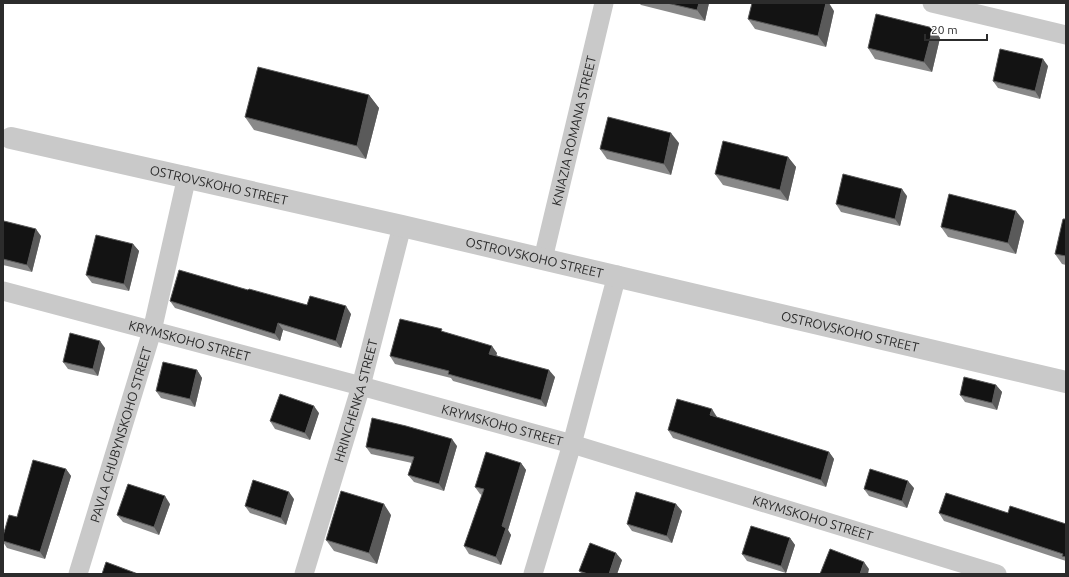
<svg xmlns="http://www.w3.org/2000/svg" width="1069" height="577" font-family="Ubuntu,sans-serif">
<style>
.lines{fill:none;stroke-linecap:round;stroke-linejoin:round}
.minor{stroke:#c9c9c9;stroke-width:19}
.tertiary{stroke:#c9c9c9;stroke-width:22}
.wall{fill:#898989}
.shaded-wall{fill:#5a5a5a}
.building{fill:#131313;stroke:#5a5a5a}
.labels{text-anchor:middle;dominant-baseline:central;stroke-width:4;stroke-linejoin:round;paint-order:stroke}
.street-label{font-size:13px;fill:#2c2c2c;stroke:#fff}
</style>
<rect width="100%" height="100%" fill="#fff"/>
<g class="lines">
<g class="minor">
<path d="M932 3 1066 35"/>
<path id="s1" d="M543 259 604 3"/>
<path id="s2" d="M3 291 361 386 572 444 997 574"/>
<path id="s3" d="M78 574 152 331 187 176"/>
<path id="s4" d="M304 574 361 386 402 226"/>
<path d="M533 574 572 444 617 275"/>
</g>
<path class="tertiary" id="s5" d="M11 138 402 226 1066 382"/>
</g>
<path class="wall" d="M639 3H709L705 21 641 5Z
M834 11 826 47 755 29 748 19Z
M933 28 940 38 932 72 875 59 868 48Z
M1048 66 1040 99 998 88 993 81Z
M369 95 379 108 366 159 254 130 245 117Z
M679 143 671 175 607 159 600 149Z
M788 157 796 167 788 201 723 185 715 174Z
M907 196 900 226 841 212 836 204Z
M1066 219V265L1062 264 1055 254Z
M1024 221 1016 254 948 237 941 227Z
M3 223 41 236 32 272 3 265Z
M133 244 139 251 129 291 92 283 86 275Z
M248 290 307 305 351 314 341 348 283 330 280 341 175 308 170 301Z
M443 332 497 353 496 355 555 377 546 407 453 381 451 378 395 364 390 356Z
M105 348 98 376 68 369 63 362Z
M197 370 202 378 195 407 161 398 156 391Z
M996 385 1002 392 997 410 965 402 960 395Z
M319 413 310 440 275 429 270 421Z
M717 417 829 452 834 459 826 487 673 438 668 430Z
M457 446 444 491 414 482 408 475 412 463 371 454 366 447Z
M521 463 526 470 508 530 511 535 501 565 469 554 464 546 482 495 480 494 475 487Z
M66 469 71 476 45 559 7 548 3 542V536L17 517Z
M914 488 907 508 869 496 864 489Z
M294 499 286 525 250 513 245 506Z
M170 504 159 535 123 522 117 515Z
M682 511 672 543 632 531 627 524Z
M939 513H1008L1066 524V561L944 521Z
M391 515 377 564 334 551 326 540Z
M790 538 795 545 786 573 747 561 742 554Z
M622 560 617 574H582L579 571Z"/>
<path class="shaded-wall" d="M699 3H709L705 21 697 10Z
M826 3H829L834 11 826 47 818 36Z
M933 28 940 38 932 72 924 62Z
M1043 59 1048 66 1040 99 1035 91Z
M369 95 379 108 366 159 357 146Z
M671 133 679 143 671 175 664 164Z
M788 157 796 167 788 201 780 190Z
M902 189 907 196 900 226 895 219Z
M1016 211 1024 221 1016 254 1008 243Z
M36 229 41 236 32 272 27 265Z
M133 244 139 251 129 291 124 284Z
M346 306 351 314 341 348 336 341Z
M278 323 283 330 280 341 275 334Z
M100 341 105 348 98 376 93 369Z
M492 346 497 353 495 361 489 354Z
M197 370 202 378 195 407 190 399Z
M549 370 555 377 546 407 541 400Z
M996 385 1002 392 997 410 992 403Z
M314 406 319 413 310 440 305 433Z
M712 409 717 417 716 422 710 415Z
M452 439 457 446 444 491 439 484Z
M829 452 834 459 826 487 821 480Z
M521 463 526 470 508 530 511 535 501 565 496 557 502 526Z
M66 469 71 476 45 559 40 552Z
M908 481 914 488 907 508 902 501Z
M289 492 294 499 286 525 281 518Z
M165 496 170 504 159 535 154 527Z
M384 504 391 515 377 564 369 553Z
M676 504 682 511 672 543 667 536Z
M790 538 795 545 786 573 781 566Z
M616 553 622 560 617 574H609Z
M864 562 869 569 868 574H860Z"/>
<path class="building" d="M667 3H699L697 10Z
M752 3H826L818 36 748 19Z
M876 14 933 28 924 62 868 48Z
M1000 49 1043 59 1035 91 993 81Z
M258 67 369 95 357 146 245 117Z
M608 117 671 133 664 164 600 149Z
M723 141 788 157 780 190 715 174Z
M843 174 902 189 895 219 836 204Z
M949 194 1016 211 1008 243 941 227Z
M1063 219H1066V256L1055 254Z
M4 221 36 229 27 265 3 259V223Z
M96 235 133 244 124 284 86 275Z
M179 270 248 290 249 289 307 305 310 296 346 306 336 341 278 323 275 334 170 301Z
M400 319 442 329 441 331 492 346 489 354 549 370 541 400 448 374 449 371 390 356Z
M70 333 100 341 93 369 63 362Z
M163 362 197 370 190 399 156 391Z
M964 377 996 385 992 403 960 395Z
M280 394 314 406 305 433 270 421Z
M677 399 712 409 710 415 829 452 821 480 668 430Z
M372 418 406 426 452 439 439 484 408 475 414 457 366 447Z
M486 452 521 463 502 526 506 528 496 557 464 546 484 489 475 487Z
M33 460 66 469 40 552 3 541V536L9 515 17 517Z
M870 469 908 481 902 501 864 489Z
M253 480 289 492 281 518 245 506Z
M128 484 165 496 154 527 117 515Z
M341 491 384 504 369 553 326 540Z
M636 492 676 504 667 536 627 524Z
M946 493 1008 513 1010 506 1066 524V557L1062 556 1063 554 939 513Z
M751 526 790 538 781 566 742 554Z
M590 543 616 553 609 574H588L579 571Z
M830 549 864 562 860 574H820Z
M106 562 138 574H102Z"/>
<g class="labels">
<g class="street-label">
<text stroke="none"><textPath href="#s1" startOffset="132">KNIAZIA ROMANA STREET</textPath></text>
<text stroke="none"><textPath href="#s5" startOffset="213">OSTROVSKOHO STREET</textPath></text>
<text stroke="none"><textPath href="#s5" startOffset="537">OSTROVSKOHO STREET</textPath></text>
<text stroke="none"><textPath href="#s5" startOffset="861">OSTROVSKOHO STREET</textPath></text>
<text stroke="none"><textPath href="#s2" startOffset="193">KRYMSKOHO STREET</textPath></text>
<text stroke="none"><textPath href="#s4" startOffset="181">HRINCHENKA STREET</textPath></text>
<text stroke="none"><textPath href="#s2" startOffset="517">KRYMSKOHO STREET</textPath></text>
<text stroke="none"><textPath href="#s3" startOffset="146">PAVLA CHUBYNSKOHO STREET</textPath></text>
<text stroke="none"><textPath href="#s2" startOffset="841">KRYMSKOHO STREET</textPath></text>
</g>
</g>
<rect width="1069" height="577" fill="none" stroke="#2c2c2c" stroke-width="8"/>
<path d="M925 34v6h62v-6" fill="none" stroke="#2c2c2c" stroke-width="2"/>
<text x="931" y="34" font-size="12" fill="#2c2c2c" stroke="#ffffff" stroke-width="3" paint-order="stroke">20 m</text>
</svg>
